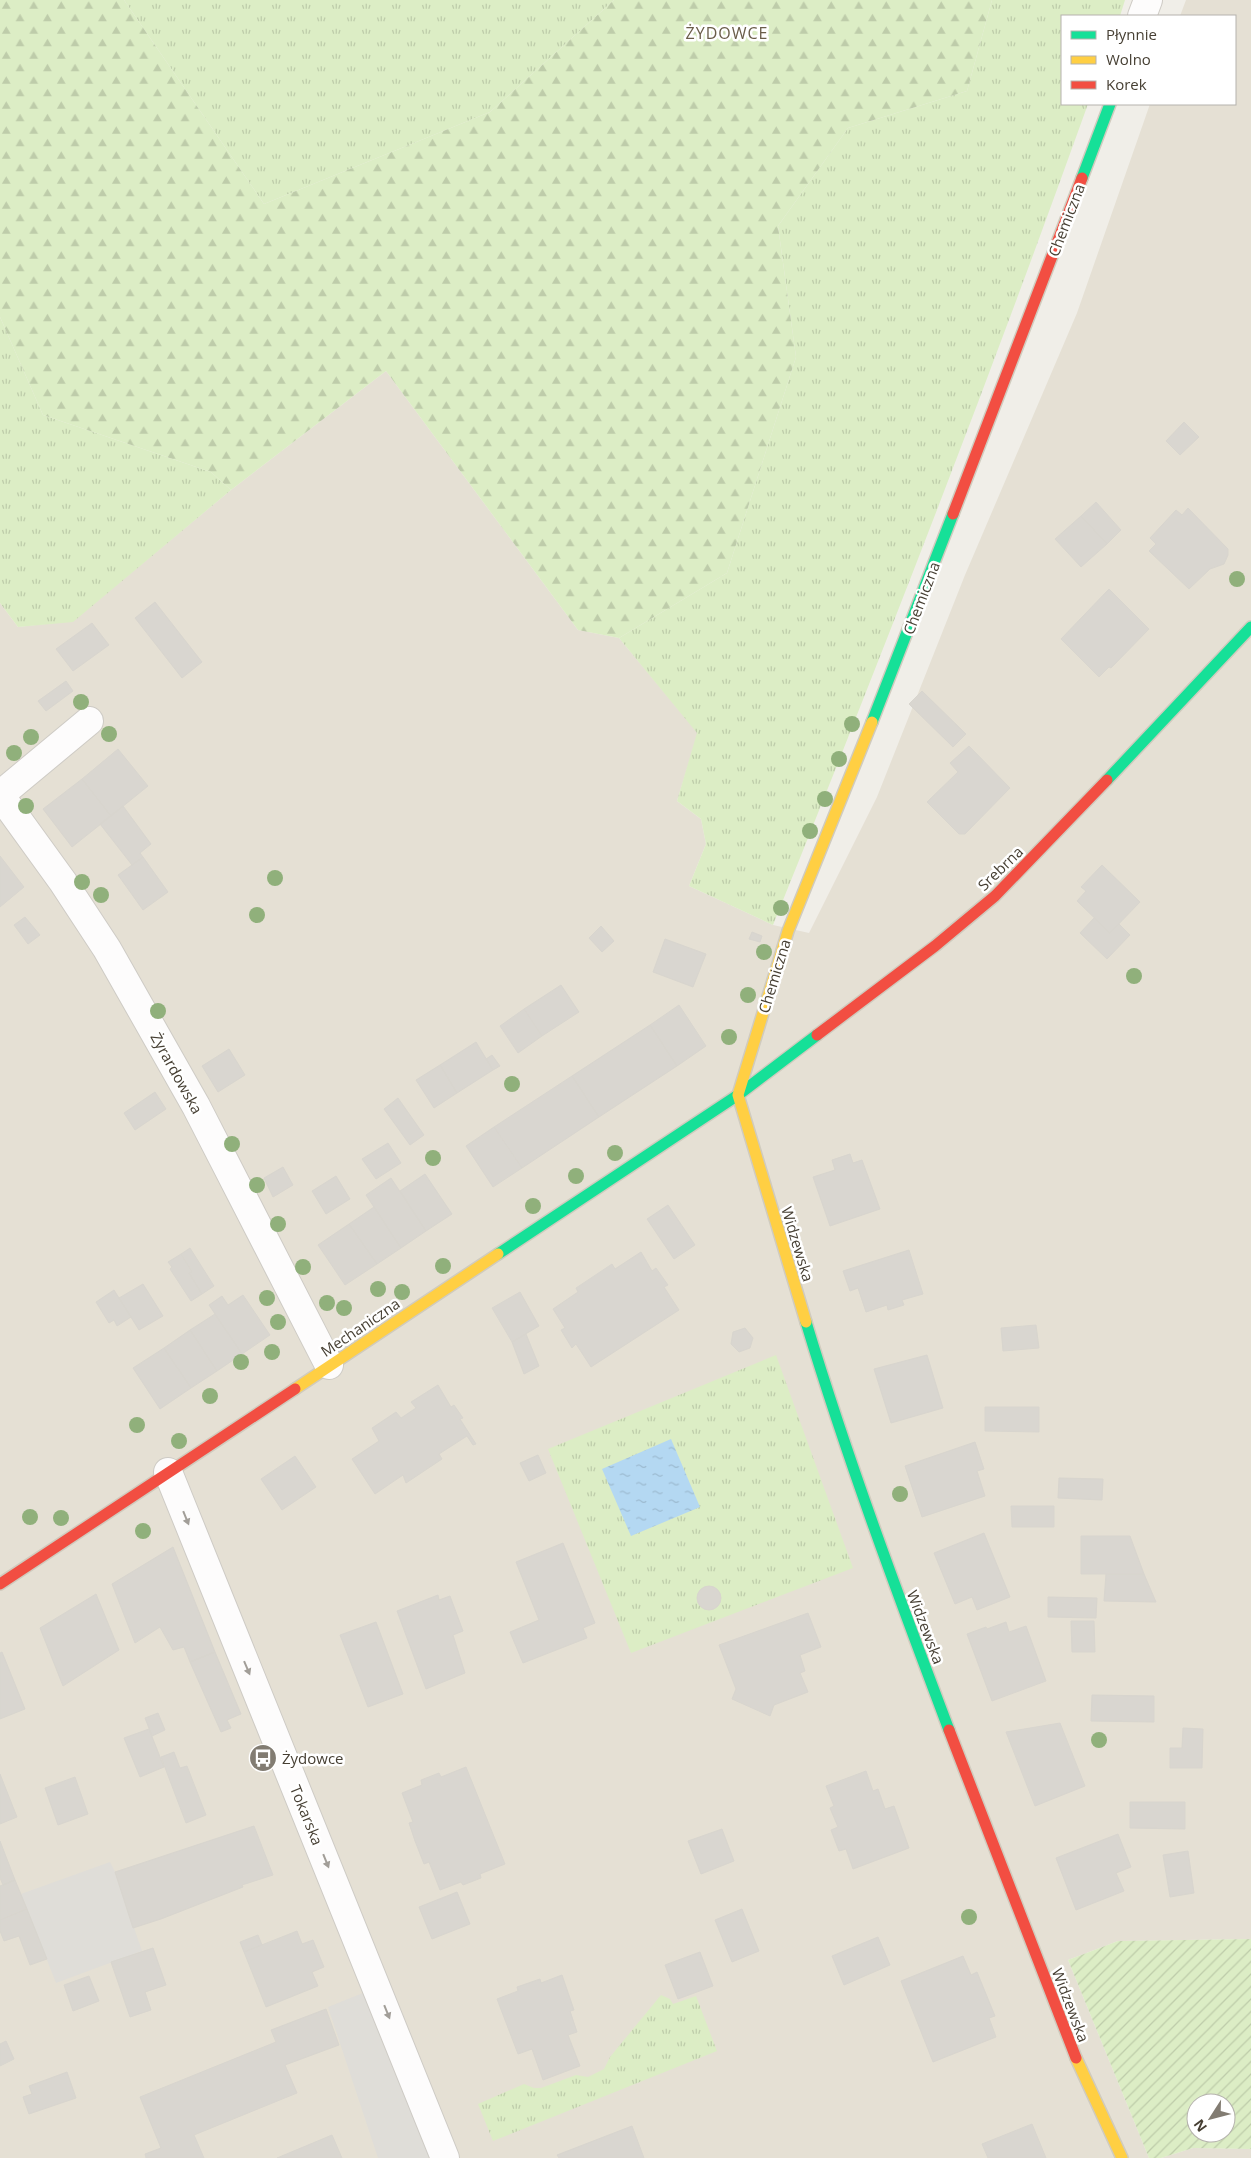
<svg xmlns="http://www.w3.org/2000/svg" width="1251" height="2158" font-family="'Open Sans',sans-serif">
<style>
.residential{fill:#e5e0d4}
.grass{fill:url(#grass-tufts)}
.forest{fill:url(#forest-firs)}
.garden{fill:url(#garden-furrows);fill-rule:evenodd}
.parking{fill:#dfddd8}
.water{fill:url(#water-ripples)}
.building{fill:#d9d6d0;stroke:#d8d5ce}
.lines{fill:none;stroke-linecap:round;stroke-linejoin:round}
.street-casing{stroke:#cecbc5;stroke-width:30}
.fast-casing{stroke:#d0cbbe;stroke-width:14}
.slow-casing{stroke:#d0cbbe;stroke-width:14}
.jam-casing{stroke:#d0cbbe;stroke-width:14}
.street{stroke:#fdfcfc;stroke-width:28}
.fast{stroke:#16e098;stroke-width:11}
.slow{stroke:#ffcf43;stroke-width:11}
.jam{stroke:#f24e42;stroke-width:11}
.tree{fill:#90b07b}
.oneway{fill:#a29e98}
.labels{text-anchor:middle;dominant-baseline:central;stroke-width:5;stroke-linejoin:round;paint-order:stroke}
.street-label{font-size:15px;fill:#463f33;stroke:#fff}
.poi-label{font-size:15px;fill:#463f33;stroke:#fff;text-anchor:start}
.neighbourhood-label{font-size:16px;letter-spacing:1px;fill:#6a5d49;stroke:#fff}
</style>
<defs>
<pattern id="grass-tufts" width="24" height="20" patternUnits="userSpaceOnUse" patternTransform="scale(1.25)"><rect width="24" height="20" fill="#dcedc5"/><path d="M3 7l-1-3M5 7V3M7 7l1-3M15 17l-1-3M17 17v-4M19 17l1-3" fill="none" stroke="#beccaa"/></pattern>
<pattern id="forest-firs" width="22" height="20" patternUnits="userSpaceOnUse" patternTransform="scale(1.25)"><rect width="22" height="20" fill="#dcedc5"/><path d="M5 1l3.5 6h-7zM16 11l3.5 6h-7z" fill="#beccaa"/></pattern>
<pattern id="garden-furrows" width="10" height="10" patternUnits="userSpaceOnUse" patternTransform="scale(1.25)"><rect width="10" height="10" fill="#dcedc5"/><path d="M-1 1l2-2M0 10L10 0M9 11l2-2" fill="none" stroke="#beccaa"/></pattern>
<pattern id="water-ripples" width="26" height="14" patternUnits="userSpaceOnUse" patternTransform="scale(1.25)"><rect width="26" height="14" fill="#b4d8f2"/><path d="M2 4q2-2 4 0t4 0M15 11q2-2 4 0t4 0" fill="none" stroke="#9cbad0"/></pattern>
</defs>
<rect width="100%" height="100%" fill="#f0eee8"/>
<path class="residential" d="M1186 0H1251V1939L1118 1941 1068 1960 1149 2158H0V603L18 627 73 621 231 490 386 371 578 630 619 638 698 733 677 801 701 819 706 844 689 886 773 925 809 933 877 797 965 575 1077 313 1150 104H1235V16H1180Z
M1193 2148 1251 2149V2158H1161Z"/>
<path class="grass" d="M124 0H614L490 112 264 204Z
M992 0H1125L1120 16H1062V104H1088C989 380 883 653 773 925L689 886 706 844 701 819 677 801 697 733 619 638 727 573 796 357 778 226 848 128 967 91Z
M0 317 43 415 211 472 231 490 73 622 18 627 0 603Z
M776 1355 853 1568 631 1653 548 1449Z
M661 1995 670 1999 673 2004 696 1996 717 2051 493 2141 478 2104 524 2084 534 2088H541L576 2075 588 2077 604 2069 610 2057Z"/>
<path class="forest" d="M0 0H124L264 204 490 112 614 0H992L967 91 848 128 778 226 796 357 727 573 619 638 578 630 386 371 231 490 211 472 43 415 0 317Z"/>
<path class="garden" d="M1251 1939V2149L1193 2148 1161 2158H1149L1068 1960 1118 1941ZM1196 2103H1226V2133H1196Z"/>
<path class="parking" d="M110 1862 115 1872 142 1951 56 1983 21 1894Z
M363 1993 430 2158H378L328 2007Z"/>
<path class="water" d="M671 1439 700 1507 631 1536 602 1469Z"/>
<path class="building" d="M1184 422 1199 437 1180 455 1166 441Z
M1096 502 1121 530 1107 544 1081 516Z
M1188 508 1228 549V555L1224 564 1210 569 1189 589 1149 551 1156 544 1150 538 1176 510 1182 515Z
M1081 516 1107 544 1081 567 1055 539Z
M1109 589 1149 629 1111 668 1109 667 1099 677 1061 639Z
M155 602 202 662 182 678 135 618Z
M92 623 109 645 73 671 56 649Z
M66 681 73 691 46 711 38 701Z
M922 691 966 734 953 747 909 704Z
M969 746 1010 788 965 834H959L927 802 958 772 950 763Z
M118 749 148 786 111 816 82 779Z
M82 779 111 816 72 847 43 809Z
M123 806 151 844 140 853 143 857 132 865 100 824Z
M0 856 24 887 0 907Z
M143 857 168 892 143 910 118 875Z
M1102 865 1140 902 1110 933 1077 901 1086 891 1081 887Z
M25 917 40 935 28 944 14 925Z
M1094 918 1110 933 1119 924 1130 935 1107 959 1080 933Z
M601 926 614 941 602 952 589 938Z
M752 932 762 936 760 942 749 939Z
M665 939 706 954 693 987 653 972Z
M561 985 579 1012 542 1036 524 1009Z
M679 1005 706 1046 677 1066 650 1025Z
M524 1009 542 1036 518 1053 500 1026Z
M650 1025 677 1066 599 1117 572 1076Z
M476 1042 493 1070 457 1093 440 1065Z
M229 1049 245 1075 218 1092 202 1066Z
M492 1055 500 1066 493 1070 486 1059Z
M440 1065 457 1093 434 1108 416 1080Z
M572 1076 599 1117 522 1168 494 1127Z
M155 1092 166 1109 135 1130 124 1113Z
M398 1098 424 1135 410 1145 384 1109Z
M494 1127 522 1168 493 1187 466 1146Z
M388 1143 401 1163 376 1179 362 1159Z
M850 1154 853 1163 862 1160 880 1209 830 1226 813 1177 835 1170 832 1160Z
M283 1167 293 1185 273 1197 264 1178Z
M425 1174 452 1214 426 1231 400 1191Z
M336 1176 350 1199 326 1214 312 1191Z
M391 1178 426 1231 401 1248 366 1195Z
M668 1205 695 1245 674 1259 647 1219Z
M374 1207 401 1248 377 1264 349 1224Z
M349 1224 377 1264 345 1285 318 1245Z
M190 1248 214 1286 202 1294 189 1273 192 1272 181 1254Z
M909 1250 923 1294 902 1300 904 1305 888 1310 887 1305 866 1312 858 1288 850 1291 843 1271Z
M641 1252 652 1271 656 1268 668 1285 664 1287 679 1310 591 1367 576 1344 572 1348 561 1330 565 1328 553 1309 578 1292 576 1288 612 1264 615 1269Z
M181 1254 192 1272 189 1273 202 1294 191 1301 170 1269 172 1267 168 1262Z
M143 1284 163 1316 139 1330 119 1298Z
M114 1290 131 1317 117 1326 114 1320 109 1323 96 1302Z
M520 1292 539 1326 512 1342 492 1308Z
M243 1295 270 1335 242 1354 209 1305 222 1296 228 1305Z
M215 1314 242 1354 217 1371 190 1330Z
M1036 1325 1039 1348 1003 1351 1001 1328Z
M745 1328 753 1338 750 1348 739 1352 731 1344 733 1332Z
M190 1330 217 1371 191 1388 164 1348Z
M526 1334 539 1366 524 1374 512 1342Z
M164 1348 191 1388 160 1409 133 1368Z
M927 1355 943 1408 891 1423 874 1369Z
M438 1385 451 1407 454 1405 463 1418 460 1419 476 1444 473 1445 467 1436 439 1454 442 1459 406 1483 403 1475 375 1494 352 1459 379 1441 372 1428 396 1412 401 1418 416 1408 411 1402Z
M985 1407H1039V1432L985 1431Z
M975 1442 984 1469 977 1471 985 1496 922 1517 905 1466Z
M538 1455 546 1473 529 1481 520 1463Z
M295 1456 316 1487 282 1510 261 1479Z
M1059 1478 1103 1479 1102 1500 1058 1498Z
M1011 1506H1054V1527H1012Z
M984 1533 1010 1597 977 1610 972 1597 955 1604 934 1553Z
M1081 1536H1130L1144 1574H1081Z
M563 1543 595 1623 583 1628 587 1638 523 1663 510 1632 539 1620 516 1562Z
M173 1547 215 1652 190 1662 184 1647 173 1650 160 1627 135 1643 112 1584Z
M1106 1574H1144L1156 1602 1104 1601Z
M697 1598a12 12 0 1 1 24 0a12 12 0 1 1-24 0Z
M96 1594 119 1650 63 1686 40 1628Z
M438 1595 439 1600 450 1596 463 1631 453 1635 465 1673 426 1689 397 1611Z
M1048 1597 1097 1598 1096 1618 1048 1617Z
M808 1613 821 1647 800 1655 805 1671 800 1673 808 1692 774 1705 770 1716 732 1699 736 1689 719 1645Z
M1071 1621H1094L1095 1652H1072Z
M376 1622 403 1694 368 1707 340 1635Z
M1006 1622 1009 1632 1026 1626 1046 1681 992 1701 967 1634 986 1627 987 1629Z
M2 1652 25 1709 0 1719V1653Z
M215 1652 241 1714 227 1720 231 1728 221 1732 190 1662Z
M1092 1695 1154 1696V1722L1091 1721Z
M158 1713 165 1730 152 1736 145 1718Z
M1060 1723 1085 1786 1035 1806 1006 1732Z
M1183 1728 1203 1729 1202 1768H1170V1748H1182Z
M149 1729 164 1767 140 1777 124 1738Z
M174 1752 180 1768 187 1766 206 1815 186 1823 161 1757Z
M466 1767 505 1864 480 1874 481 1878 463 1885 461 1882 440 1890 429 1862 424 1864 415 1841 409 1823 413 1822 402 1793 422 1785 421 1780 439 1773 441 1777Z
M866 1771 873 1791 878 1789 885 1809 894 1806 909 1848 853 1869 846 1849 839 1851 831 1830 838 1827 830 1808 834 1806 826 1786Z
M0 1774 17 1817 0 1824Z
M75 1777 88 1814 58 1825 45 1788Z
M1130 1802H1185V1829L1130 1828Z
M254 1826 273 1875 242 1885 243 1887 161 1919 133 1928 115 1872Z
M722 1829 734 1861 701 1874 688 1841Z
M1118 1834 1131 1867 1116 1873 1124 1891 1076 1910 1056 1858Z
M0 1841 15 1880 3 1885 0 1878Z
M1188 1851 1194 1893 1170 1897 1163 1855Z
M15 1880 27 1909 0 1920V1886Z
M457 1892 470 1924 432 1939 419 1907Z
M27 1909 47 1959 30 1965 19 1936 4 1941 0 1931V1920Z
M742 1909 759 1951 732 1962 715 1920Z
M297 1931 302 1944 313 1940 324 1967 312 1972 318 1986 266 2007 244 1952Z
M258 1935 262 1945 244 1952 240 1942Z
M878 1937 890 1965 844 1985 832 1956Z
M153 1948 166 1985 145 1992 151 2010 130 2017 111 1962Z
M700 1952 713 1986 678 1999 665 1965Z
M963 1956 971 1975 977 1972 995 2016 989 2018 996 2037 933 2062 901 1981Z
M562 1975 574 2010 570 2011 577 2032 568 2035 580 2066 543 2080 532 2049 518 2054 497 1999 518 1991 517 1987 540 1979 541 1983Z
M89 1976 99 2001 73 2011 64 1985Z
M326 2009 339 2045 285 2065 297 2093 194 2135 204 2158H146L145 2154 161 2148 140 2097 276 2042 271 2030Z
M6 2041 14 2059 0 2066V2044Z
M67 2072 76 2098 29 2114 23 2097 32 2094 29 2086Z
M1032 2124 1046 2158H988L982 2144Z
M632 2126 644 2158H559L557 2155Z
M332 2135 342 2158H277Z"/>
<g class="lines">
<g class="street-casing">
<path id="street" d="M1142 16 1148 0
M0 795 63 882 107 949 196 1106 329 1365
M0 795 89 721
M168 1472 445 2158"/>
</g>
<g class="fast-casing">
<path id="fast" d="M1082 178 1110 104
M872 722 953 514
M1107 780 1251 627
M498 1254 738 1095 817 1035
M806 1322C848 1461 898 1595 949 1730"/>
</g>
<g class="slow-casing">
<path id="slow" d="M738 1095 806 1322
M738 1095 788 931 872 722
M295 1389 498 1254
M1076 2058 1122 2158"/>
</g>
<g class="jam-casing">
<path id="jam" d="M953 514 1082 178
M817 1035 935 946 995 896 1107 780
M0 1584 295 1389
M949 1730 1076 2058"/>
</g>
<use href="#street" class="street"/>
<use href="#fast" class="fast"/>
<use href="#slow" class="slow"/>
<use href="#jam" class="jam"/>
</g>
<g class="tree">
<circle cx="1237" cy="579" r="8"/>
<circle cx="81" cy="702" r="8"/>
<circle cx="852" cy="724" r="8"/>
<circle cx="109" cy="734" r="8"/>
<circle cx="31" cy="737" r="8"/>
<circle cx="14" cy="753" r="8"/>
<circle cx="839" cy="759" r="8"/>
<circle cx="825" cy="799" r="8"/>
<circle cx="26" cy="806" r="8"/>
<circle cx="810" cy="831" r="8"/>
<circle cx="275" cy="878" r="8"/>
<circle cx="82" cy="882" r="8"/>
<circle cx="101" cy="895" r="8"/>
<circle cx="781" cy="908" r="8"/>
<circle cx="257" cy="915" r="8"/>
<circle cx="764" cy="952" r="8"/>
<circle cx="1134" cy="976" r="8"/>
<circle cx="748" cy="995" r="8"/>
<circle cx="158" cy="1011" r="8"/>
<circle cx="729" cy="1037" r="8"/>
<circle cx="512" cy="1084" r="8"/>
<circle cx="232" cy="1144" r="8"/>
<circle cx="615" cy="1153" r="8"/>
<circle cx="433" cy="1158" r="8"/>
<circle cx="576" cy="1176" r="8"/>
<circle cx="257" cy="1185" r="8"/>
<circle cx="533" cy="1206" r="8"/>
<circle cx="278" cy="1224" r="8"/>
<circle cx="443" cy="1266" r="8"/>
<circle cx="303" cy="1267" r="8"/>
<circle cx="378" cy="1289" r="8"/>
<circle cx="402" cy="1292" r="8"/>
<circle cx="267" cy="1298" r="8"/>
<circle cx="327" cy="1303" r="8"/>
<circle cx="344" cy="1308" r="8"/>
<circle cx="278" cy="1322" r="8"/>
<circle cx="272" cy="1352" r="8"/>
<circle cx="241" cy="1362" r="8"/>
<circle cx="210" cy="1396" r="8"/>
<circle cx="137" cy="1425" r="8"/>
<circle cx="179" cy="1441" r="8"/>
<circle cx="900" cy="1494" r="8"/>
<circle cx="30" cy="1517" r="8"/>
<circle cx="61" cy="1518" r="8"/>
<circle cx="143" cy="1531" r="8"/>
<circle cx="1099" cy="1740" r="8"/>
<circle cx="969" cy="1917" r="8"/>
</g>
<defs><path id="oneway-solid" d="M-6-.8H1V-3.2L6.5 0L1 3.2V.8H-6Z" transform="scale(1.25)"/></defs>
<g class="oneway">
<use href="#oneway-solid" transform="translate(186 1518) rotate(68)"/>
<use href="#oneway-solid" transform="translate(247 1668) rotate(67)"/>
<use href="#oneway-solid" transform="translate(326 1861) rotate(68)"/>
<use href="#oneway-solid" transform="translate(387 2012) rotate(68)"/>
</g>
<defs>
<g id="bus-disc" transform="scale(1.4375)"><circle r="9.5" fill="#827c72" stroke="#fff"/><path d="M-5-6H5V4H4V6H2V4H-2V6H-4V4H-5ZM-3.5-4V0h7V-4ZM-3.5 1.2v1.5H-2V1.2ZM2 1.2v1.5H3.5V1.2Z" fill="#fff"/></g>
</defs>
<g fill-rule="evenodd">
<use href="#bus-disc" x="263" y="1758"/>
</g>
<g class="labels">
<g class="street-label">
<text transform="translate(1066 220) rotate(-69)">Chemiczna</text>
<text transform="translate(921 598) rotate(-69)">Chemiczna</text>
<text transform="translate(1000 868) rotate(-44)">Srebrna</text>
<text transform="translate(774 976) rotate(-73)">Chemiczna</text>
<text transform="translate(177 1073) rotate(61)">Żyrardowska</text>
<text transform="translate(798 1244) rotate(73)">Widzewska</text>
<text transform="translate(360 1327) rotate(-34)">Mechaniczna</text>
<text transform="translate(926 1627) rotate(69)">Widzewska</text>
<text transform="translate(307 1815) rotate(68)">Tokarska</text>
<text transform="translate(1071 2005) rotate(69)">Widzewska</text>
</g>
<g class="poi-label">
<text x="282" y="1758">Żydowce</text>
</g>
<g class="neighbourhood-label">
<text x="727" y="33">ŻYDOWCE</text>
</g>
</g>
<rect x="1061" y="15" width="175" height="90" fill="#ffffff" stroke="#b5b2ad"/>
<rect x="1071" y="31" width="25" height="8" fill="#16e098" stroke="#b5b2ad"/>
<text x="1106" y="40" font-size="15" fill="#463f33">Płynnie</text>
<rect x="1071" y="56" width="25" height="8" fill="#ffcf43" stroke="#b5b2ad"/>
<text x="1106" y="65" font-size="15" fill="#463f33">Wolno</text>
<rect x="1071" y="81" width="25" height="8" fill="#f24e42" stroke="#b5b2ad"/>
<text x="1106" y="90" font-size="15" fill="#463f33">Korek</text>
<g transform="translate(1211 2118) rotate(234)"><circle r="24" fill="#ffffff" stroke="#b5b2ad"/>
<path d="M0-4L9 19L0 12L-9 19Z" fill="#827c72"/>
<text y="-8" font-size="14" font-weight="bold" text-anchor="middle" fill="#463f33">N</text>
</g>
</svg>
